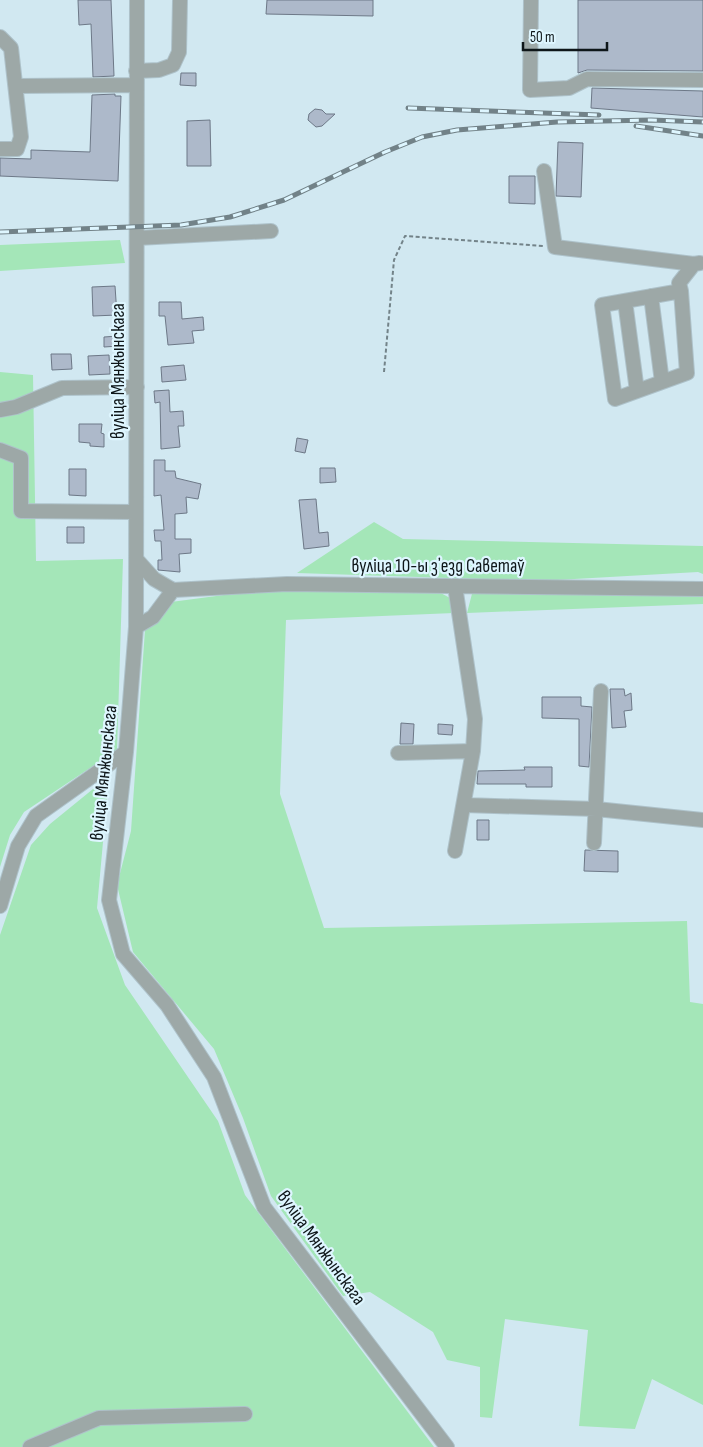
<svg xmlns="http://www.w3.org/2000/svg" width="703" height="1447" font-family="'Sofia Sans Condensed',sans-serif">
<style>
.green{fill:#a4e6b8}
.building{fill:#adb9ca;stroke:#6d7887}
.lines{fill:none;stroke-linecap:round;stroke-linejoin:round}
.minor-casing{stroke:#aec2ca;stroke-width:16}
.path{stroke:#738389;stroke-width:2;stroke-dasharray:4 2.5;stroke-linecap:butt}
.minor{stroke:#9da8a7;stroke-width:14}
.rail-casing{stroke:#728288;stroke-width:5}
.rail{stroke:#def6ff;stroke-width:3;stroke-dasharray:9;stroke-linecap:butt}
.labels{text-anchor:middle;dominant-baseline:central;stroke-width:4.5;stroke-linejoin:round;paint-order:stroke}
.street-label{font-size:19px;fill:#0e1619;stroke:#def6ff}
</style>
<rect width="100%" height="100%" fill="#d1e8f1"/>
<path class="green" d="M120 240 125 263 0 271V245Z
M0 372 33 375 36 561 123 559 117 750 24 812 10 835 0 867Z
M374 522 403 539 703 546V574L698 572 539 581 297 573Z
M284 587 437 591 450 598 454 613 286 620 280 794 324 928 687 921 690 1002 703 1004V1405L652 1379 635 1429 579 1426 588 1330 505 1319 492 1418 480 1417V1367L447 1360 433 1332 370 1292 343 1296 271 1196 243 1118 214 1049 133 952 117 885 131 831 145 630 171 602Z
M473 590 703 595V604L467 613Z
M109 776 97 908 125 985 218 1121 245 1195 434 1447H0V935L31 845 50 824Z"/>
<path class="building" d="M78 0H111L114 76 93 77 91 24 79 25Z
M267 0H373V16L266 14Z
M578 0H703V71L587 70 578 73Z
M181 73H196V86L180 85Z
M592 88 703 91V117L591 108Z
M115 94V96H121L118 181 0 176V158L31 159V150L90 152 92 95Z
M315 109 322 110 326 114H335L322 126 316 127 308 120 309 114Z
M210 120 211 166H187V121Z
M558 142 583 143 581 197 556 196Z
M509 176H535V204L509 203Z
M115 286 117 315 93 316 92 287Z
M159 302H181L182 319 203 317 204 330 192 331 194 343 168 345 165 316H159Z
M118 336 119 346 104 347V337Z
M51 354H71L72 369 52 370Z
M109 355 110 374 89 375 88 356Z
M184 365 186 380 162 382 161 367Z
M169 390 170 412 183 411 184 426H178L180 447 161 449 160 402 155 403 154 391Z
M79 424H102L101 433 104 434V447L90 446V443L79 442Z
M297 438 308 440 305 453 295 451Z
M154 460H165V471H175L176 478 201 484 198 499 186 497 187 513 175 514V539H191V553L179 554 180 572 158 570V560H162L161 541H155L154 530H164L161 495 154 496Z
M320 468H335L336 482 320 483Z
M69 469H86V496L69 495Z
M316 499 319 533 328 532 329 546 304 549 299 500Z
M67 527H84V543H67Z
M610 689H624L625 696 631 693 632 710 624 711 626 727 612 728Z
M542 697H581V706L592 707 589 767 579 766V719L542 718Z
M401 723 414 724 413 744H400Z
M438 724 453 725 452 735 438 734Z
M524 767H552V787H526V784H477L478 771 525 770Z
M477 820H489V840H477Z
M585 850 618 851V872L584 871Z"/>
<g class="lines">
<g class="minor-casing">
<path id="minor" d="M137 0 136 627 126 752 109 900 123 954 167 1005 214 1077 264 1207 447 1447
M531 0 530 90 569 88 587 79 703 80
M0 37 11 48 21 137 17 149H0
M136 71 159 70 173 65 179 52 180 0
M17 86 136 85
M544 171 555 247 694 264
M137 238 271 231
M681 291 687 373 615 399 602 305Z
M681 291 679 283 694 264 700 263
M651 296 662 382
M625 301 637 391
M0 410 16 407 62 388 137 387
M0 450 21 458V511L136 512
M137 560 154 579 173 590 287 584 703 589
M136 627 153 617 173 590
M398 753 473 751
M464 805 596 809 703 820
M594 843 601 691
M455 851 473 751 475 719 455 586
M0 906 18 846 36 816 126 752
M30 1447 99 1418 245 1414"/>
</g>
<path class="path" d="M384 372 394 260 405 236 543 246"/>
<use href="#minor" class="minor"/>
<g class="rail-casing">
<path id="rail" d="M408 108 599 115
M636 126 703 136
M0 232 181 225 230 217 284 200 385 152 422 137 457 130 557 122 651 120 703 122"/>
</g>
<use href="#rail" class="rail"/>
</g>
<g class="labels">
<g class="street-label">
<text transform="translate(118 371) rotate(-90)">вуліца Мянжынскага</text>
<text x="438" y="566">вуліца 10-ы зʼезд Саветаў</text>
<text transform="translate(104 773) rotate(-84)">вуліца Мянжынскага</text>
<text transform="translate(321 1248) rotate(54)">вуліца Мянжынскага</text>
</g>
</g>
<path d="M523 42v8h84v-8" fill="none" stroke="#0e1619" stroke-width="2.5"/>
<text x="530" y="42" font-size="15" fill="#0e1619" stroke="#def6ff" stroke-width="4" paint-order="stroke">50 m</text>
</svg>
